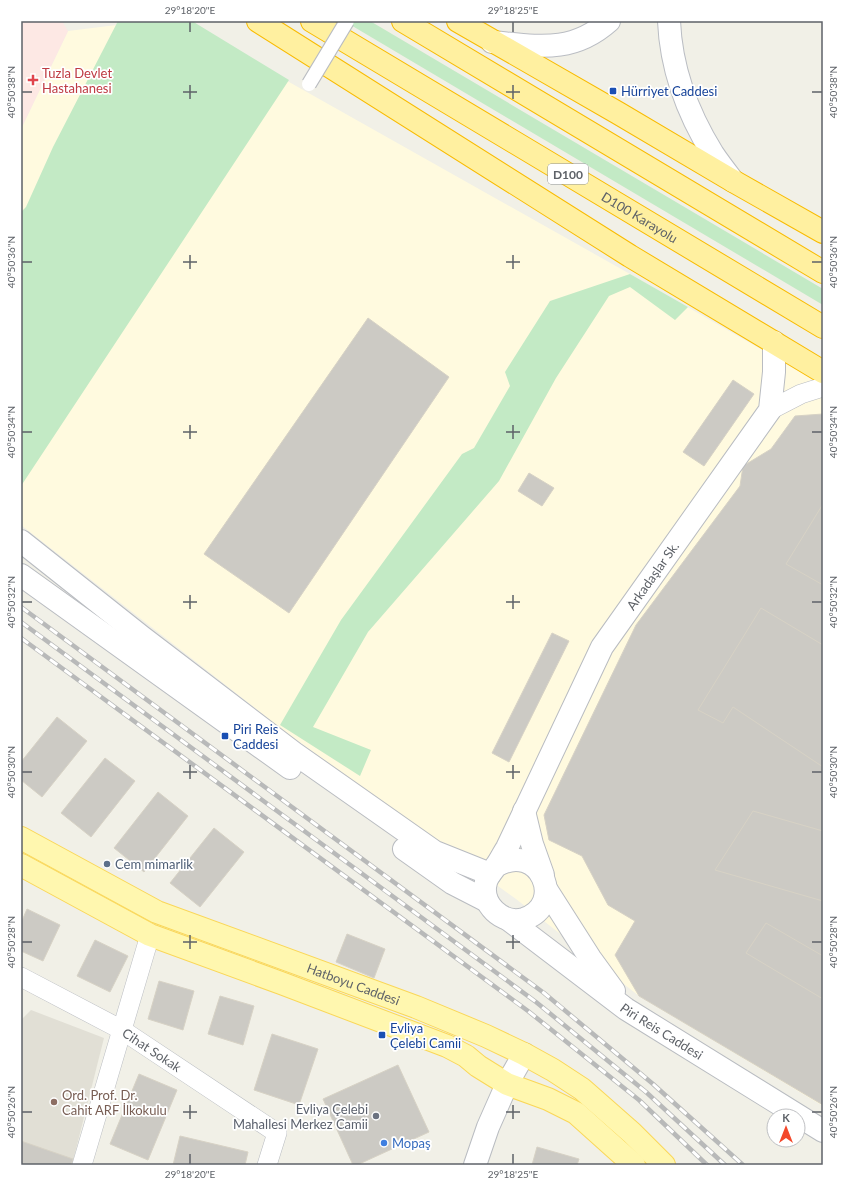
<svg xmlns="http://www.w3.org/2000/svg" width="844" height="1186" font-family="Lato,sans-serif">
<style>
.commercial{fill:#fffadf}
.education{fill:#e1dfd5}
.medical{fill:#fde8e4}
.green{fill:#c3eac5}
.building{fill:#cccac4;stroke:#d7d2c5}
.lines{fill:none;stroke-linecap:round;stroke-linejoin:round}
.minor-casing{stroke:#b9bcc1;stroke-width:20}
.tertiary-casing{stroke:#b9bcc1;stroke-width:24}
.secondary-casing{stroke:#babdc3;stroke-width:24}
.primary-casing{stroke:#fad758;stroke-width:24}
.trunk-casing{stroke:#f9bb00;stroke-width:24}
.minor{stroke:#fff;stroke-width:19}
.tertiary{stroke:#fff;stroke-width:22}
.secondary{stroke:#fff;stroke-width:22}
.primary{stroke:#fff7af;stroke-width:22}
.trunk{stroke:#fff0a0;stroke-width:22}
.rail-casing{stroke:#b8b9b9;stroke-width:4.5}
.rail{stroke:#fff;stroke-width:3;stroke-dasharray:9;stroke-linecap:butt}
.pedestrian-bridge-casing{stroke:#b9bcc1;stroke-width:16;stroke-linecap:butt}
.pedestrian-bridge{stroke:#fff;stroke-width:14}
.ticks{fill:none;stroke:#5e6268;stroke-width:1.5}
.health-dot{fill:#e0444e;stroke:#fff;stroke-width:1.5}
.transit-dot{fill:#1a4fb4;stroke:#fff;stroke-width:1.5}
.service-dot{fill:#5c6f8a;stroke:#fff;stroke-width:1.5}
.education-dot{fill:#8d6e63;stroke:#fff;stroke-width:1.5}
.worship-dot{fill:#6b7280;stroke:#fff;stroke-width:1.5}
.shop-dot{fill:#3f7fe0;stroke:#fff;stroke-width:1.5}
.labels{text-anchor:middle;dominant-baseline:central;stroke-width:3.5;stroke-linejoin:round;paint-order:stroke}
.shield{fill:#fff;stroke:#8e9195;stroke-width:1}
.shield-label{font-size:12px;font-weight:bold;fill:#5e6268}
.health-label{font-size:13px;fill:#be3a42;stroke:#fff;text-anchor:start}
.transit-label{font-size:13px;fill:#164399;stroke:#fff;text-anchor:start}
.street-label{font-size:13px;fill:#5e6268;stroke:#fff}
.service-label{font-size:13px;fill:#4e5e75;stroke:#fff;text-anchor:start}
.education-label{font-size:13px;fill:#785e54;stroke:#fff;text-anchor:start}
.worship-label{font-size:13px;fill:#5b616d;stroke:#fff;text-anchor:end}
.shop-label{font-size:13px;fill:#366cbe;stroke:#fff;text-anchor:start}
.neatline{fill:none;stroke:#5e6268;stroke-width:1.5}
.ticks-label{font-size:10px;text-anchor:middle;fill:#5e6268}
</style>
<rect width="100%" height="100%" fill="#f1f0e7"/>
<path class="commercial" d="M149 21H181L630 274 823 385V1106L639 996 516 899 283 730 21 525V129L68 31Z"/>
<path class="education" d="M31 1010 104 1038 72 1165H21V1020Z"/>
<path class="medical" d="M21 21H62L68 31 21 129Z"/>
<path class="green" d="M118 21H192L289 80 21 486V212L26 207 53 147Z
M344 21H370L823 289V305Z
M630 274 688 307 675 320 630 287 609 296 556 378 499 481 368 632 313 727 371 750 360 776 280 725 341 620 462 454 474 448 510 386 505 372 550 301Z"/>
<path class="building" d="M368 318 449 377 289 613 204 554Z
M733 380 754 394 704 466 683 452Z
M823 414V1105L639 996 615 955 635 921 608 905 582 856 549 840 544 815 636 625 740 486 743 466 771 449 795 416Z
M529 473 554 488 542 506 518 491Z
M823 504V585L786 564Z
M761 608 823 645V767L733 707 723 723 698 710Z
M552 633 569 641 509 762 492 753Z
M57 717 87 741 42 797 21 780V762Z
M105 758 135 781 91 837 61 813Z
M158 792 188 816 144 872 114 848Z
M753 811 823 831V901L715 870Z
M214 828 244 852 200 907 170 883Z
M27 909 60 925 43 961 21 951V923Z
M766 923 823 956V999L746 953Z
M347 934 385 949 374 978 336 962Z
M95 940 128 956 110 992 77 976Z
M159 981 194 991 183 1030 148 1019Z
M220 996 254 1006 243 1045 208 1034Z
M272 1034 318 1049 299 1105 254 1090Z
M398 1065 429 1132 357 1165H353L323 1099Z
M139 1074 177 1090 148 1160 110 1144Z
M180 1136 248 1152 245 1165H173Z
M21 1141 73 1159 71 1165H21Z
M537 1147 579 1159 577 1165H532Z"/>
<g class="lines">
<g class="minor-casing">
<g id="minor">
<path d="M770 410 801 394 823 387"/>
<path id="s1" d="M21 977 122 1030 277 1133 267 1165"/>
<path d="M82 1165 150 935"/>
</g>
</g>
<g class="tertiary-casing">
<g id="tertiary">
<path d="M21 541 142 637 294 753 435 852 490 874"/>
<path d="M21 575 290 768"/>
<path d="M524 811 532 844 543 875"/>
<path d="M404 849 452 883 487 901"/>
<path id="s2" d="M496 866C540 840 567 905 524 919 502 925 480 904 486 882 488 875 492 872 496 866 500 861 503 854 507 848L602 647 770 410 774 372V342"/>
<path d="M546 889 590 958 614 991"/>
<path id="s3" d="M509 920 626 1009 823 1131"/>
<path d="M475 1165 488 1127 507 1084 524 1054"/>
</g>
</g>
<g class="secondary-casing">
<path id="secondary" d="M669 21C671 68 688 114 713 154 719 163 726 172 733 181
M492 42C537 46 572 54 609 21"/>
</g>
<g class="primary-casing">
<g id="primary">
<path id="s4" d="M21 838 157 912 416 1007 486 1036 524 1054 553 1070 582 1089 632 1133 664 1165"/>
<path d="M21 865 150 935 281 983 447 1046 466 1056 478 1066 507 1084 548 1099 576 1113 634 1165"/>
</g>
</g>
<g class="trunk-casing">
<g id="trunk">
<path d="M258 21 630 256 823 372"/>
<path id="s5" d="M312 21 823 327"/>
<path d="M403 21 823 272"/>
<path d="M458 21 618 113 733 181 823 232"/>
</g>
</g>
<use href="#minor" class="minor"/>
<use href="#tertiary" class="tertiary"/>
<use href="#secondary" class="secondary"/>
<use href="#primary" class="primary"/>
<use href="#trunk" class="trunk"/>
<g class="rail-casing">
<path id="rail" d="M21 607 544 993 653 1084 743 1165
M21 622 536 1002 646 1092 725 1165
M21 638 528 1011 639 1100 707 1165"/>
</g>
<use href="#rail" class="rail"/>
<g class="pedestrian-bridge-casing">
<path id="pedestrian-bridge" d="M309 84 347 21"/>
</g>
<use href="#pedestrian-bridge" class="pedestrian-bridge"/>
</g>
<path class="ticks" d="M190 22V32M513 22V32M190 85V99M513 85V99M22 92H32M183 92H197M506 92H520M812 92H822M190 255V269M513 255V269M22 262H32M183 262H197M506 262H520M812 262H822M190 425V439M513 425V439M22 432H32M183 432H197M506 432H520M812 432H822M190 595V609M513 595V609M22 602H32M183 602H197M506 602H520M812 602H822M190 765V779M513 765V779M22 772H32M183 772H197M506 772H520M812 772H822M190 935V949M513 935V949M22 942H32M183 942H197M506 942H520M812 942H822M190 1105V1119M513 1105V1119M22 1112H32M183 1112H197M506 1112H520M812 1112H822M190 1154V1164M513 1154V1164"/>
<path class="health-dot" d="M31 74h4v4h4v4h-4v4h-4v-4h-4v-4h4z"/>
<g class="transit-dot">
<rect x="609" y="87" width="8" height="8" rx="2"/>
<rect x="221" y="732" width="8" height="8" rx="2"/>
<rect x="378" y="1031" width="8" height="8" rx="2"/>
</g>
<circle class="service-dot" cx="107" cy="864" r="4"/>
<circle class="education-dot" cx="54" cy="1102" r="4"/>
<circle class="worship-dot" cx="376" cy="1116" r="4"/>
<circle class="shop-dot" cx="384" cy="1143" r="4"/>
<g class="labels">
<rect class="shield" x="548" y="164" width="40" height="20" rx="3"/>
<g class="shield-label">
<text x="568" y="174">D100</text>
</g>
<g class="health-label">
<text x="42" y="73">Tuzla Devlet<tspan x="42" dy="15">Hastahanesi</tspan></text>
</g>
<g class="transit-label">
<text x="621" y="91">Hürriyet Caddesi</text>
<text x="233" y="729">Piri Reis<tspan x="233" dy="15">Caddesi</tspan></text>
<text x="390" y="1028">Evliya<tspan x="390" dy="15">Çelebi Camii</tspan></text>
</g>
<g class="street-label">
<text stroke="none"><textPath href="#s5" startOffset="382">D100 Karayolu</textPath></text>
<text stroke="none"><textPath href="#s2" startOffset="520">Arkadaşlar Sk.</textPath></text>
<text stroke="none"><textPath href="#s4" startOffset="364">Hatboyu Caddesi</textPath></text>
<text stroke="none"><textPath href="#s3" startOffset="189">Piri Reis Caddesi</textPath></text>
<text stroke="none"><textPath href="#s1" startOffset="150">Cihat Sokak</textPath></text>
</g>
<g class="service-label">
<text x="115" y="864">Cem mimarlik</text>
</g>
<g class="education-label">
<text x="62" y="1095">Ord. Prof. Dr.<tspan x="62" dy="15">Cahit ARF İlkokulu</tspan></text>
</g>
<g class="worship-label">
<text x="368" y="1109">Evliya Çelebi<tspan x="368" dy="15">Mahallesi Merkez Camii</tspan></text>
</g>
<g class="shop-label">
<text x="392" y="1143">Mopaş</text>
</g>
</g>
<rect width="844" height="1186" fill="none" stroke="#ffffff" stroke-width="44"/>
<g transform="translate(786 1128)"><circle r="19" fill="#ffffff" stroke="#bfc0c3"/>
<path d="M0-3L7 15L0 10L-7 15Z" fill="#f3482b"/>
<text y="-6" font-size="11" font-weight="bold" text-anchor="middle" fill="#5e6268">K</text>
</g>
<rect x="22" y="22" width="800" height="1142" class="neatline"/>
<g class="ticks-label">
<text x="190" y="14">29°18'20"E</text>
<text x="513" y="14">29°18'25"E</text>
<text transform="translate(11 92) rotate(-90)" y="4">40°50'38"N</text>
<text transform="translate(833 92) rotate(-90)" y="4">40°50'38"N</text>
<text transform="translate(11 262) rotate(-90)" y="4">40°50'36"N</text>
<text transform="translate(833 262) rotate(-90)" y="4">40°50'36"N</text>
<text transform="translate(11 432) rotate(-90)" y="4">40°50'34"N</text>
<text transform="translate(833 432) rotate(-90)" y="4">40°50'34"N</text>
<text transform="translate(11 602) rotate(-90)" y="4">40°50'32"N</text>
<text transform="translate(833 602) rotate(-90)" y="4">40°50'32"N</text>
<text transform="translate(11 772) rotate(-90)" y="4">40°50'30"N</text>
<text transform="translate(833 772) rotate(-90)" y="4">40°50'30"N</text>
<text transform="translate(11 942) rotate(-90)" y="4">40°50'28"N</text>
<text transform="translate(833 942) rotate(-90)" y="4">40°50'28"N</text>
<text transform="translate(11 1112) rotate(-90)" y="4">40°50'26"N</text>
<text transform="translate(833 1112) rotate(-90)" y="4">40°50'26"N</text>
<text x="190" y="1178">29°18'20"E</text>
<text x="513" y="1178">29°18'25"E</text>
</g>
</svg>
